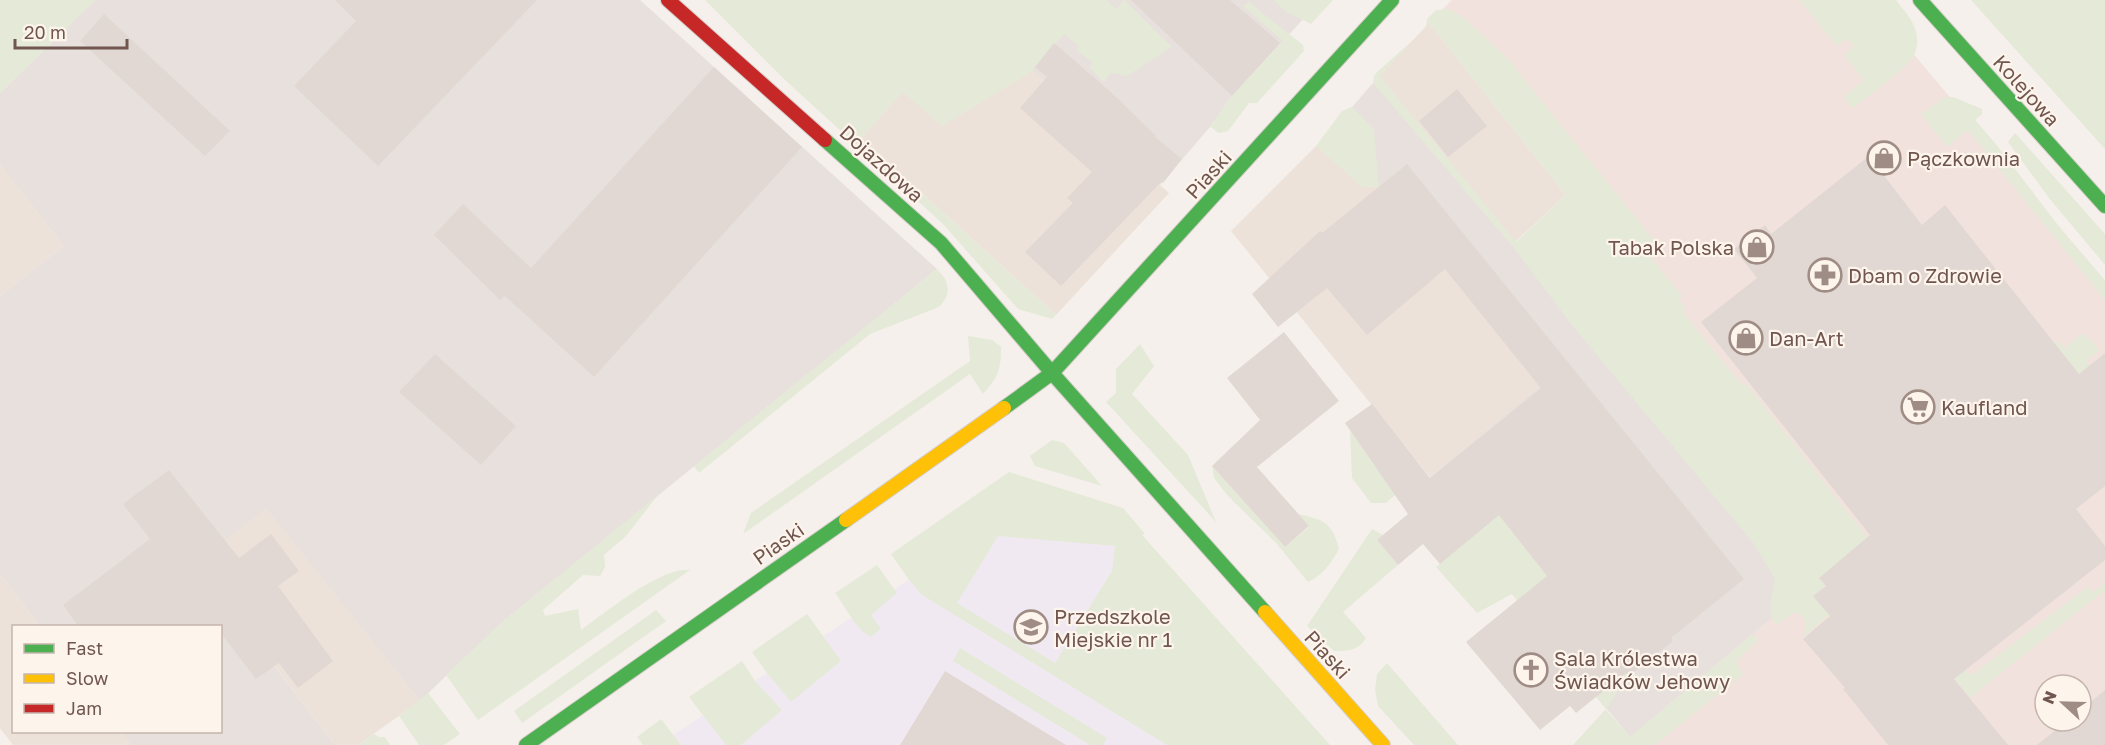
<svg xmlns="http://www.w3.org/2000/svg" width="2105" height="745" font-family="'Golos Text',sans-serif">
<style>
.residential{fill:#ede2d9}
.commercial{fill:#f2e2dd;fill-rule:evenodd}
.industrial{fill:#e7e0dc}
.education{fill:#f1e9f1}
.green{fill:#e4ead7;fill-rule:evenodd}
.building{fill:#e1d8d3}
.lines{fill:none;stroke-linecap:round;stroke-linejoin:round}
.fast-casing{stroke:#d4ccc8;stroke-width:16}
.slow-casing{stroke:#d4ccc8;stroke-width:16}
.jam-casing{stroke:#d4ccc8;stroke-width:16}
.fast{stroke:#4caf50;stroke-width:14}
.slow{stroke:#ffc107;stroke-width:14}
.jam{stroke:#c62828;stroke-width:14}
.labels{text-anchor:middle;dominant-baseline:central;stroke-width:4.5;stroke-linejoin:round;paint-order:stroke}
.street-label{font-size:20px;fill:#70564e;stroke:#fdf4ec}
.poi-label{font-size:20px;fill:#70564e;stroke:#fdf4ec;text-anchor:start}
</style>
<rect width="100%" height="100%" fill="#f5f0eb"/>
<path class="residential" d="M1429 23 1566 195 1515 242 1379 76Z
M1034 58 1033 71 1169 193 1056 315 861 138 903 91Z
M1333 129 1541 387 1430 477 1231 231Z
M0 165 64 246 0 296Z
M266 507 420 701 358 745H335L195 563Z
M0 574 40 626H14V732H120L131 745H13L0 728Z"/>
<path class="commercial" d="M1452 0H1868L2105 281V745H1620L1852 550 1429 23ZM2045 685H2081V721H2045Z"/>
<path class="industrial" d="M95 0H640L937 269 500 624 420 701 266 508 195 564 335 745H131L120 732H220V626H40L0 574V296L64 246 0 165V93Z
M1083 0H1321L1232 96 1210 127 1160 185 1033 71 1034 58Z
M1379 76 1801 593 1630 737 1517 600 1459 513 1430 477 1540 387 1333 129Z"/>
<path class="education" d="M1001 519 1141 535 1330 745H667L668 738 673 735Z"/>
<path class="green" d="M0 0H95L0 93Z
M705 0H1107L1116 9 1124 0 1172 47 1127 76 1111 73 1104 82 1089 68 1092 62 1076 50 1079 46 1064 34 1035 67 1034 63 1033 71 942 126 903 92 861 138 1056 315 1052 319 1018 309 943 224 785 80Z
M1274 0H1333L1311 24 1286 12Z
M1799 0H1896C1903 10 1913 19 1916 32 1918 39 1917 49 1914 55 1904 71 1869 95 1853 108L1843 97 1864 80 1844 55 1854 46 1847 38 1837 46Z
M1971 0H2105V149Z
M1249 2 1303 45 1304 51 1257 103H1249L1228 131 1219 133 1210 127 1232 96 1283 41 1243 6Z
M1448 9 1462 16 1508 59 1660 248 1650 256 1682 296 1679 300 1685 308 1683 313 1742 385H1747L1939 628 1938 634 1971 676 2087 587 2094 592 2105 583V590L1970 698 1852 551 1819 578 1826 586 1813 596 1829 615 1804 636 1806 623 1802 615 1793 613 1776 625C1766 611 1772 595 1775 579L1754 544 1571 324 1513 247 1373 83 1374 76 1377 72 1411 42 1380 76 1516 242 1566 195 1429 23 1426 27 1427 19 1436 10Z
M1953 97 1982 109V114L1975 120 1995 143 2064 233 2105 280V300L1968 130 1947 147 1921 114 1944 98Z
M1352 107 1374 129 1379 187H1362L1316 146 1342 111Z
M2015 133 2105 234V265L2049 198 2008 142Z
M937 269C950 282 952 294 939 307L870 334 699 473 694 466Z
M2084 333 2099 350 2086 361 2105 383V437L2040 355 2059 341 2064 348Z
M968 336 992 340 1001 347C1001 370 998 377 983 394L970 374 743 534 751 513 970 361Z
M1140 344 1154 366 1132 394 1188 455 1216 522 1106 402 1116 393V369Z
M1350 430 1375 467 1377 466 1395 495 1386 503H1371L1352 478Z
M1052 440 1064 443 1102 486 1035 466 1030 456Z
M1212 466 1285 547 1309 527 1298 514C1324 520 1332 522 1339 549 1331 563 1323 575 1308 582L1276 543 1228 496 1214 478Z
M1009 472 1123 508 1145 534 1142 535 1330 745H1167L922 595 909 580 891 554ZM998 536 1115 546 1112 571 1055 663 957 603Z
M658 495 626 536 604 555 605 567 600 576 583 575 543 610 545 616 578 609 581 630C607 612 660 567 690 570L478 720 446 675 500 624Z
M1485 498 1628 676 1606 710 1630 737 1753 634 1758 640 1736 662 1743 674 1655 745H1573L1606 709 1512 594 1477 613 1436 567 1440 564Z
M1372 529 1383 535 1377 540 1398 565 1343 612 1366 638C1358 651 1348 651 1334 651L1307 626Z
M877 565 897 593 871 615 881 629 871 637C856 630 845 606 835 593Z
M656 610 666 621 522 723 514 711Z
M807 614 841 661 791 702 767 673 752 652Z
M960 648 1107 738 1103 745H1090L953 661Z
M742 661 755 681 782 710 741 745H726L689 697Z
M1387 663 1458 745H1414L1378 706 1375 690 1377 674Z
M428 693 460 734 444 745H419L399 716Z
M661 719 681 745H643L637 737Z
M374 734 379 737H385L390 745H358Z"/>
<path class="building" d="M335 0H537L378 166 294 86 356 21Z
M1131 0H1230L1280 43 1232 96Z
M104 14 230 131 205 156 80 41Z
M1054 43 1113 94 1156 136 1155 137 1182 159 1163 183 1161 182 1061 286 1025 252 1073 203 1067 198 1092 172 1020 108 1047 77 1035 67Z
M714 67 802 147 594 377 505 296 500 300 434 235 463 204 531 268Z
M1457 89 1487 126 1448 157 1419 121Z
M1869 156 1922 225 1945 205 2079 374 2105 353V486L2076 509 2105 546V560L1954 679 2008 745H1888L1843 689 1845 688 1803 639 1830 616 1813 596 1826 586 1819 578 1870 535 1701 322 1757 278 1734 249 1765 225 1771 234Z
M1407 164 1744 579 1671 638 1673 641 1629 676 1626 673 1576 713 1570 706 1540 730 1466 642 1547 576 1499 515 1440 564 1423 544 1398 565 1377 540 1408 514 1345 423 1372 404 1430 478 1541 388 1445 269 1367 335 1327 288 1278 327 1252 294 1320 231 1322 233Z
M1284 332 1339 401 1257 467 1309 526 1285 547 1212 466 1260 420 1227 378Z
M435 354 516 426 481 465 399 392Z
M169 470 239 558 271 534 299 571 278 586 333 661 298 688 279 663 256 679 220 632V627H79L63 605 150 539 123 504Z
M945 671 1066 745H900Z
M2105 690V745H2037L2067 721H2081V710Z"/>
<g class="lines">
<g class="fast-casing">
<path id="fast" d="M1920 0 2105 206
M825 140 941 243 1052 373 1265 612
M1004 408 1052 373 1392 0
M526 745 846 520"/>
</g>
<g class="slow-casing">
<path id="slow" d="M846 520 1004 408
M1265 612 1383 745"/>
</g>
<g class="jam-casing">
<path id="jam" d="M668 0 825 140"/>
</g>
<use href="#fast" class="fast"/>
<use href="#slow" class="slow"/>
<use href="#jam" class="jam"/>
</g>
<defs>
<g id="shop-ring" transform="scale(1.725)"><circle r="9.5" fill="#fdf4ec" stroke="#9f8c85" stroke-width="1.5"/><path d="M-5-2.5h2.3a2.7 3.5 0 0 1 5.4 0H5L5.5 6h-11ZM-1.5-2.5h3a1.5 2.3 0 0 0-3 0Z" fill="#9f8c85"/></g>
<g id="pharmacy-ring" transform="scale(1.725)"><circle r="9.5" fill="#fdf4ec" stroke="#9f8c85" stroke-width="1.5"/><path d="M-2-6h4v4h4v4h-4v4h-4v-4h-4v-4h4Z" fill="#9f8c85"/></g>
<g id="supermarket-ring" transform="scale(1.725)"><circle r="9.5" fill="#fdf4ec" stroke="#9f8c85" stroke-width="1.5"/><path d="M-6-5.5h2.5l.6 2H6L4.5 2H-2.5L-4.4-4H-6ZM-1.5 3.2a1.3 1.3 0 1 0 .1 0ZM3 3.2a1.3 1.3 0 1 0 .1 0Z" fill="#9f8c85"/></g>
<g id="school-ring" transform="scale(1.725)"><circle r="9.5" fill="#fdf4ec" stroke="#9f8c85" stroke-width="1.5"/><path d="M0-5L7-2L0 1L-7-2ZM-4 1L0 2.5L4 1V4Q0 6-4 4Z" fill="#9f8c85"/></g>
<g id="church-ring" transform="scale(1.725)"><circle r="9.5" fill="#fdf4ec" stroke="#9f8c85" stroke-width="1.5"/><path d="M-1.2-6h2.4v3.5h3.3v2.4h-3.3V6h-2.4V-.1h-3.3v-2.4h3.3Z" fill="#9f8c85"/></g>
</defs>
<g fill-rule="evenodd">
<use href="#shop-ring" x="1884" y="158"/>
<use href="#shop-ring" x="1757" y="247"/>
<use href="#pharmacy-ring" x="1825" y="275"/>
<use href="#shop-ring" x="1746" y="338"/>
<use href="#supermarket-ring" x="1918" y="407"/>
<use href="#school-ring" x="1031" y="627"/>
<use href="#church-ring" x="1531" y="670"/>
</g>
<g class="labels">
<g class="street-label">
<text transform="translate(2027 90) rotate(48)">Kolejowa</text>
<text transform="translate(882 163) rotate(42)">Dojazdowa</text>
<text transform="translate(1208 174) rotate(-48)">Piaski</text>
<text transform="translate(778 543) rotate(-35)">Piaski</text>
<text transform="translate(1328 654) rotate(48)">Piaski</text>
</g>
<g class="poi-label">
<text x="1907" y="158">Pączkownia</text>
<text x="1734" y="247" text-anchor="end">Tabak Polska</text>
<text x="1848" y="275">Dbam o Zdrowie</text>
<text x="1769" y="338">Dan-Art</text>
<text x="1941" y="407">Kaufland</text>
<text x="1054" y="616">Przedszkole<tspan x="1054" dy="23">Miejskie nr 1</tspan></text>
<text x="1554" y="658">Sala Królestwa<tspan x="1554" dy="23">Świadków Jehowy</tspan></text>
</g>
</g>
<rect x="12" y="625" width="210" height="108" fill="#fdf4ec" stroke="#c5b5ad" stroke-width="1.5"/>
<rect x="24" y="644" width="30" height="9" fill="#4caf50" stroke="#c5b5ad" stroke-width="1.5"/>
<text x="66" y="655" font-size="18" fill="#70564e">Fast</text>
<rect x="24" y="674" width="30" height="9" fill="#ffc107" stroke="#c5b5ad" stroke-width="1.5"/>
<text x="66" y="685" font-size="18" fill="#70564e">Slow</text>
<rect x="24" y="704" width="30" height="9" fill="#c62828" stroke="#c5b5ad" stroke-width="1.5"/>
<text x="66" y="715" font-size="18" fill="#70564e">Jam</text>
<g transform="translate(2063 703) rotate(292)"><circle r="28" fill="#fdf4ec" stroke="#c5b5ad" stroke-width="1.5"/>
<path d="M0-4.5L10 22L0 15L-10 22Z" fill="#9f8c85"/>
<text y="-9" font-size="16" font-weight="bold" text-anchor="middle" fill="#70564e">N</text>
</g>
<path d="M15 39v9h112v-9" fill="none" stroke="#70564e" stroke-width="3"/>
<text x="24" y="39" font-size="18" fill="#70564e" stroke="#fdf4ec" stroke-width="4.5" paint-order="stroke">20 m</text>
</svg>
